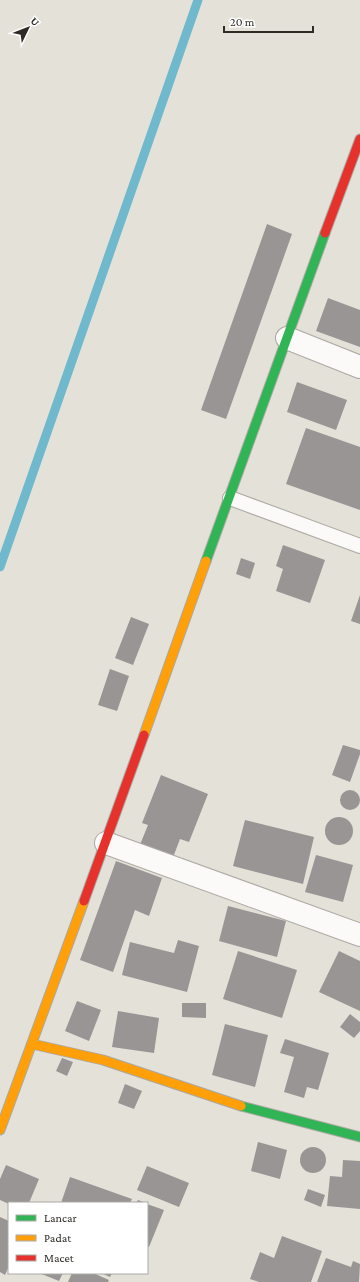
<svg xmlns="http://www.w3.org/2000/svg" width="360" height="1282" font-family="'Crimson Pro',serif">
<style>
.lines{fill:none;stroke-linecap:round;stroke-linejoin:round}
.stream{stroke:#70b8cb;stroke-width:9}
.building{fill:#989594}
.lane-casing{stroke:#aba9a3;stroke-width:16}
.street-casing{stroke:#aba9a3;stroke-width:24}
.fast-casing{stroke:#aba9a3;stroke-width:11}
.slow-casing{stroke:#aba9a3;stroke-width:11}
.jam-casing{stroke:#aba9a3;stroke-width:11}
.lane{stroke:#fbfaf9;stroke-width:14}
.street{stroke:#fbfaf9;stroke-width:22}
.fast{stroke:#30b455;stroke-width:9}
.slow{stroke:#ff9f0a;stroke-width:9}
.jam{stroke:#e5322d;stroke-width:9}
</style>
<rect width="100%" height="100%" fill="#e4e1d9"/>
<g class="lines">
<path class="stream" d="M0 567 198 0"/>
</g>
<path class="building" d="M267 224 292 234 226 419 201 410Z
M328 298 360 310V347L316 331Z
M297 382 347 400 336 430 287 412Z
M306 428 360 447V510L286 484Z
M283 545 325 560 310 603 276 591 283 569 276 566Z
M241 558 255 563 250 579 236 574Z
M360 595V624L351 621Z
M131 617 149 624 133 665 115 658Z
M110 669 129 676 117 711 98 705Z
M343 745 360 750V754L350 782 332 775Z
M161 775 208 794 189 842 180 839 172 860 139 847 148 825 142 823Z
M340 800a10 10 0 1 1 20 0a10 10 0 1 1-20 0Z
M325 831a14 14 0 1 1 28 0a14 14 0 1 1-28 0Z
M245 820 314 837 303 884 233 866Z
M316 855 353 865 343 902 305 892Z
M116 861 162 878 149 916 135 910 113 972 80 960Z
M228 906 286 921 277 957 219 941Z
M178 940 199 946 187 992 122 975 130 942 174 953Z
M238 951 297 970 282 1018 223 999Z
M339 951 360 961V1011L319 992Z
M77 1001 101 1010 89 1041 65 1031Z
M182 1003H206V1018L182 1017Z
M118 1011 159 1018 154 1053 112 1047Z
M350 1014 360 1022V1031L354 1038 340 1027Z
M225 1024 268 1035 255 1087 212 1075Z
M285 1039 329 1053 318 1090 307 1087 304 1098 284 1092 294 1057 280 1053Z
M62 1058 73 1062 67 1076 56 1071Z
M125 1084 142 1091 134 1109 118 1103Z
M258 1142 287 1150 280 1179 251 1171Z
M300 1160a13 13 0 1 1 26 0a13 13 0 1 1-26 0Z
M343 1160 360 1161V1209L327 1206 330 1176 342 1177Z
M6 1165 39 1179 29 1203H9V1204L0 1200V1179Z
M147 1166 189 1183 179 1207 137 1190Z
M70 1177 132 1199 130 1203H61Z
M308 1189 325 1195 321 1207 304 1200Z
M138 1200 146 1203H136Z
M147 1204 164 1210 149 1247 147 1246Z
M0 1217 9 1221V1266L5 1275 0 1272Z
M282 1236 322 1251 311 1282H259L250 1279 260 1252 274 1258Z
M326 1258 351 1267 353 1261 360 1264 359 1282H317Z
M39 1273H63L59 1281Z
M72 1273H93L109 1280 108 1282H68Z
M101 1273H112L110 1277Z"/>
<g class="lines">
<g class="lane-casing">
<path id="lane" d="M230 498 360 546"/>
</g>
<g class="street-casing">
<path id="street" d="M287 338 360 367
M106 843 360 935"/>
</g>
<g class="fast-casing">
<path id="fast" d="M206 561 325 233
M241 1106 360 1137"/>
</g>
<g class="slow-casing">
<path id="slow" d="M144 735 206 561
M32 1044 103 1060 241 1106
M0 1130 84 901"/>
</g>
<g class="jam-casing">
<path id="jam" d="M325 233 360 139
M84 901 144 735"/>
</g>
<use href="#lane" class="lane"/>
<use href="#street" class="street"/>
<use href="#fast" class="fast"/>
<use href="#slow" class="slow"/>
<use href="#jam" class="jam"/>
</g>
<rect x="8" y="1202" width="140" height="72" fill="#ffffff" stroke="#abaaa8"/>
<rect x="16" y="1215" width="20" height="6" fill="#30b455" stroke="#abaaa8"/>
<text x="44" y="1222" font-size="12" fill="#2d2b25">Lancar</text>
<rect x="16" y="1235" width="20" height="6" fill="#ff9f0a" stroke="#abaaa8"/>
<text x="44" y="1242" font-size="12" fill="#2d2b25">Padat</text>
<rect x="16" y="1255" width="20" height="6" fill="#e5322d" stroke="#abaaa8"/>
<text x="44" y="1262" font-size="12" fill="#2d2b25">Macet</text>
<g transform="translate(28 28) rotate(47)" stroke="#ffffff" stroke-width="3" paint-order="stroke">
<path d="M0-3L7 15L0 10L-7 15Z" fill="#2d2b25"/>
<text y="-6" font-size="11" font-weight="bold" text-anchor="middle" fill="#2d2b25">U</text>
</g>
<path d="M224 26v6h89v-6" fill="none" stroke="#2d2b25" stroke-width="2"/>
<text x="230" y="26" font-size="12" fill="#2d2b25" stroke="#ffffff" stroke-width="3" paint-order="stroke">20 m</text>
</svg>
